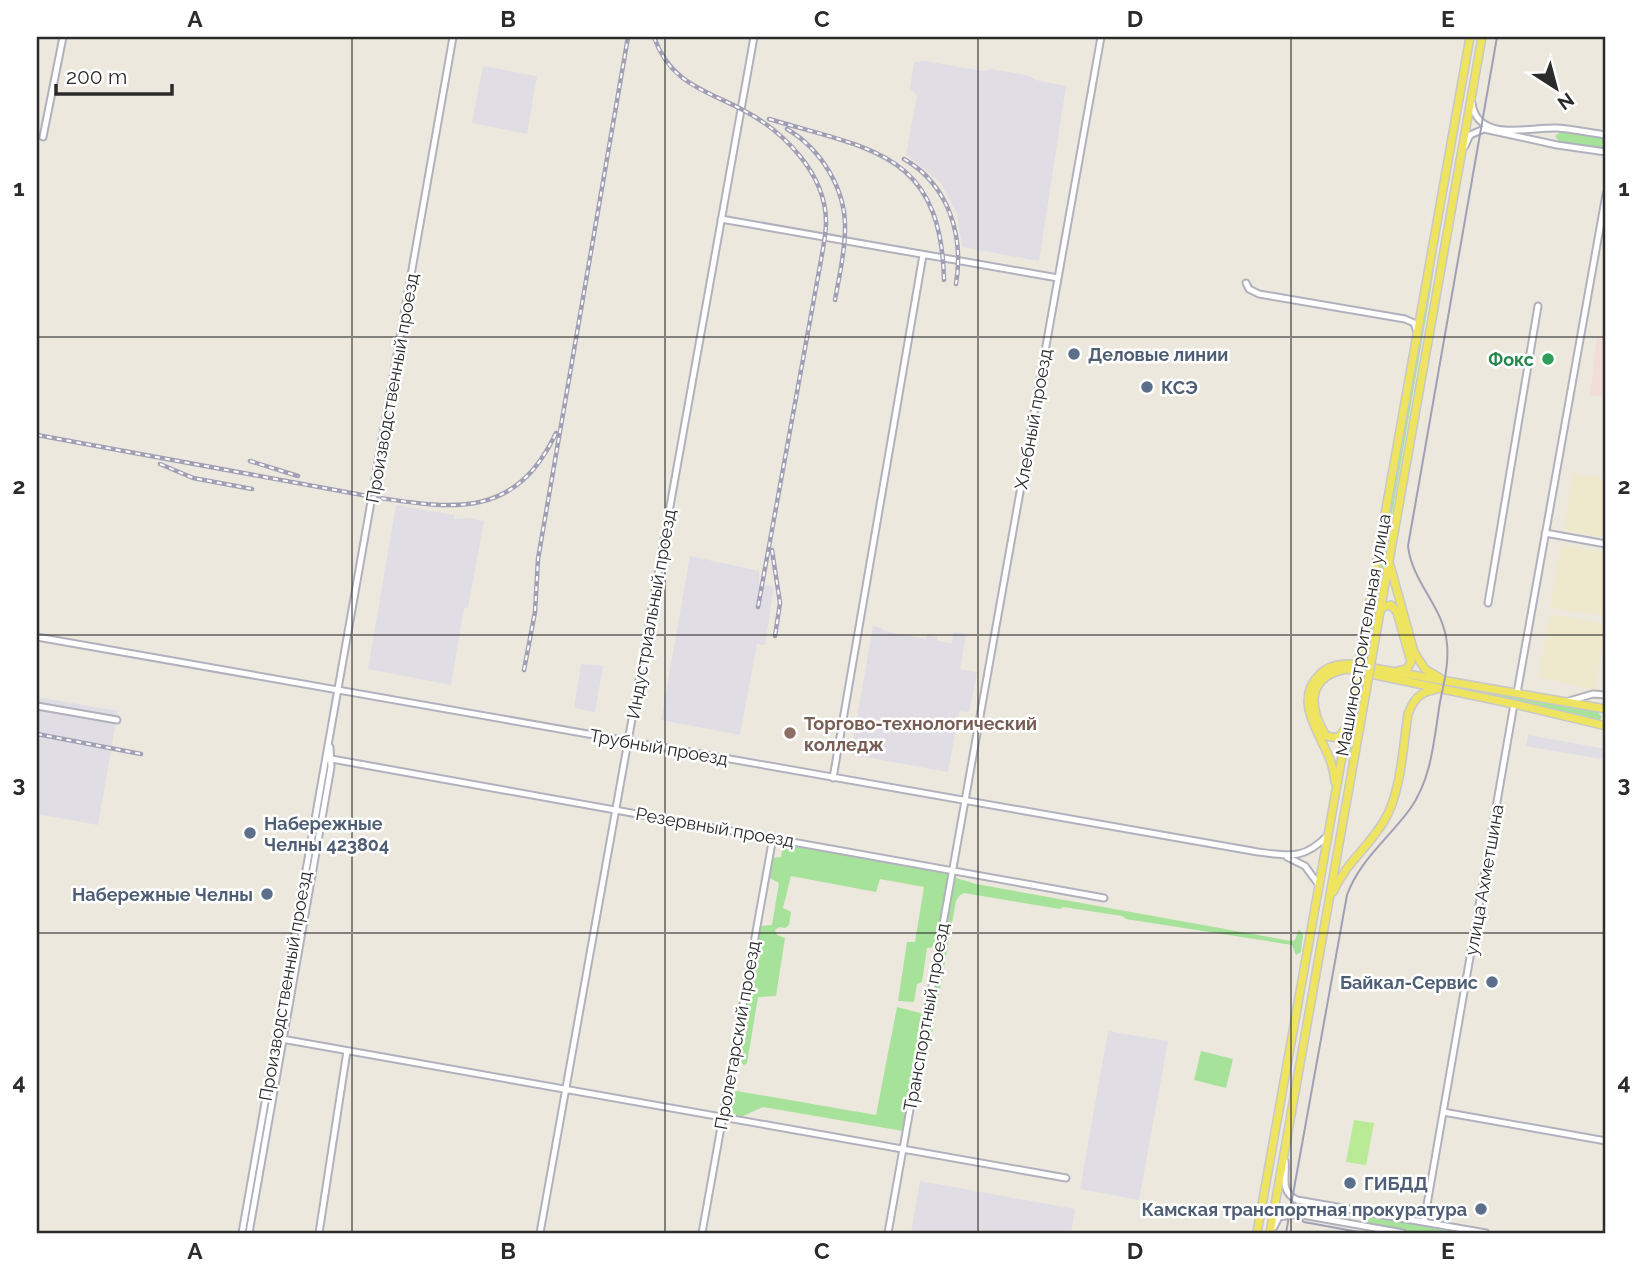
<svg xmlns="http://www.w3.org/2000/svg" width="1643" height="1270" font-family="Raleway,sans-serif">
<style>
.industrial{fill:#e1dde5}
.education{fill:#eee8cc}
.medical{fill:#f3ddda}
.green{fill:#a7e29a}
.pitch{fill:#b9ea95}
.lines{fill:none;stroke-linecap:round;stroke-linejoin:round}
.minor-casing{stroke:#b1b1be;stroke-width:9}
.major-casing{stroke:#c8c8c8;stroke-width:10}
.minor{stroke:#fff;stroke-width:5}
.major{stroke:#efe45f;stroke-width:7}
.tram{stroke:#a09fb5;stroke-width:2}
.rail-casing{stroke:#a09fb5;stroke-width:4.5}
.rail{stroke:#fff;stroke-width:2;stroke-dasharray:5;stroke-linecap:butt}
.major-bridge-casing{stroke:#c8c8c8;stroke-width:10;stroke-linecap:butt}
.major-bridge{stroke:#efe45f;stroke-width:7}
.grid{fill:none;stroke:#2b2b2b;stroke-width:2;stroke-opacity:0.55}
.service-dot{fill:#5c6f8a;stroke:#fff;stroke-width:2.5}
.leisure-dot{fill:#2e9e5b;stroke:#fff;stroke-width:2.5}
.education-dot{fill:#8d6e63;stroke:#fff;stroke-width:2.5}
.labels{text-anchor:middle;dominant-baseline:central;stroke-width:5;stroke-linejoin:round;paint-order:stroke}
.service-label{font-size:18px;font-weight:bold;fill:#4e5e75;stroke:#fff;text-anchor:start}
.leisure-label{font-size:18px;font-weight:bold;fill:#27864d;stroke:#fff;text-anchor:end}
.street-label{font-size:18px;fill:#2b2b2b;stroke:#fff}
.education-label{font-size:18px;font-weight:bold;fill:#785e54;stroke:#fff;text-anchor:start}
.neatline{fill:none;stroke:#2b2b2b;stroke-width:2.5}
.grid-label{font-size:23px;text-anchor:middle;font-weight:bold;fill:#2b2b2b}
</style>
<rect width="100%" height="100%" fill="#ece8dd"/>
<path class="industrial" d="M925 61 982 71 992 69 1027 75 1036 80 1066 86 1039 261 962 247 957 214 941 183 906 154 917 96 910 88 914 62Z
M483 66 537 76 527 134 472 123Z
M396 505 454 515V519L467 518 484 521 468 608H464L451 685 368 669Z
M690 556 759 571V584L774 587 765 645 757 644 740 735 661 720Z
M873 626 882 628 883 631 926 639 927 635 937 637V641L952 643 954 632 966 634 960 669 977 672 970 709 968 712 959 711 948 772 853 755 851 752Z
M581 664 603 666 595 712 574 708Z
M37 697 118 711 98 825 37 814Z
M1528 735 1606 749V760L1526 746Z
M1108 1031 1168 1041 1139 1200 1080 1189Z
M920 1181 1075 1209 1071 1233H911Z"/>
<path class="education" d="M1573 473 1606 479V538L1564 531Z
M1561 545 1606 552V616L1550 608Z
M1550 614 1606 624 1595 690 1539 677Z"/>
<path class="medical" d="M1601 335 1606 339V398L1590 395 1597 336Z"/>
<path class="green" d="M1562 131 1606 138V150L1560 143 1555 136Z
M1435 259 1431 289 1348 768 1351 734Z
M1470 689 1597 711 1602 717 1600 720 1470 691Z
M786 844 946 872 949 877 936 947 927 948 922 982 917 984 914 1002 898 1001 907 942H915L924 887 880 879 876 892 791 876 783 908 791 912 789 925 785 928 779 927 775 930 777 935 785 938 776 996 758 997 747 1063 744 1065 739 1062 738 1058 761 926 772 925 779 883 768 877 772 858 781 857 783 846Z
M953 877 976 884 1291 941 1295 940 1299 929 1303 935 1301 952 1296 955 1292 945 1126 919 1122 916 1063 907 1060 909 964 893 959 896 956 901 931 1039H925L924 1037Z
M897 1007 924 1014 903 1131 763 1107 743 1116 737 1117 729 1109 732 1093 737 1091 876 1115Z
M1201 1051 1233 1059 1226 1088 1194 1080Z
M1366 1215 1458 1233H1412L1364 1224 1363 1217Z"/>
<path class="pitch" d="M1354 1120 1374 1123 1366 1165 1346 1162Z"/>
<g class="lines">
<g class="minor-casing">
<path id="minor" d="M1472 103C1477 143 1530 127 1557 128 1573 129 1590 133 1606 135
M43 137 63 37
M1465 146 1470 135 1484 129 1557 145 1606 152
M721 219 1058 278
M1246 283 1249 289 1259 294 1405 319 1414 323 1417 332
M1545 533 1606 544
M1488 603 1538 306
M37 637 1258 852C1290 856 1304 860 1328 835
M1517 693 1606 194
M1569 701 1593 694 1606 695
M37 706 117 720
M326 758 1104 898
M833 778 923 255
M1287 857 1305 866 1319 885
M276 1038 1066 1178
M1443 1112 1606 1141
M1285 1161C1287 1177 1279 1191 1297 1200L1486 1233
M1424 1222 1514 704
M1274 1227 1279 1217 1297 1214 1403 1233
M242 1233 453 37
M249 1233 331 767 330 747
M319 1233 347 1051
M540 1233 754 37
M702 1233 773 837
M888 1233 1101 37"/>
</g>
<g class="major-casing">
<path id="major" d="M1390 565 1414 652 1425 669 1440 678
M1380 611 1383 607 1391 605 1397 612 1411 662 1407 669 1398 671
M1360 655 1470 37
M1372 657 1482 37
M1345 729 1338 738 1326 736C1308 706 1307 676 1347 669L1514 704 1606 726
M1335 782C1334 773 1332 763 1328 755 1317 729 1294 699 1320 674 1328 666 1338 664 1350 664L1606 709
M1333 892C1347 861 1369 847 1384 821 1401 794 1403 746 1408 714 1413 701 1419 692 1434 690
M1257 1233 1355 684
M1270 1233 1367 686"/>
</g>
<use href="#minor" class="minor"/>
<use href="#major" class="major"/>
<path class="tram" d="M1293 1204 1299 1218 1304 1222 1364 1233
M1286 1233 1347 895C1359 861 1389 838 1410 809 1432 778 1434 739 1440 702 1444 683 1449 663 1447 644 1444 607 1412 583 1408 546L1497 37"/>
<g class="rail-casing">
<path id="rail" d="M654 37C670 83 705 90 743 110 783 131 826 173 826 222 826 235 823 248 821 260L758 607
M769 119C872 150 941 152 944 280
M787 129C821 149 846 189 845 229 845 253 839 277 835 300
M904 159C949 185 964 236 956 284
M37 435 373 497C453 509 515 520 556 433
M250 461 298 476
M160 464 193 478 252 489
M772 550 780 603 775 636
M524 670 535 612 538 559 628 37
M37 734 141 754"/>
</g>
<use href="#rail" class="rail"/>
<g class="major-bridge-casing">
<path id="major-bridge" d="M1355 684 1360 655
M1367 686 1372 657"/>
</g>
<use href="#major-bridge" class="major-bridge"/>
</g>
<path class="grid" d="M352 37V1233M665 37V1233M978 37V1233M1291 37V1233M37 337H1606M37 635H1606M37 933H1606"/>
<g class="service-dot">
<circle cx="1074" cy="354" r="7"/>
<circle cx="1147" cy="387" r="7"/>
<circle cx="250" cy="833" r="7"/>
<circle cx="267" cy="894" r="7"/>
<circle cx="1492" cy="982" r="7"/>
<circle cx="1350" cy="1183" r="7"/>
<circle cx="1481" cy="1209" r="7"/>
</g>
<circle class="leisure-dot" cx="1548" cy="359" r="7"/>
<circle class="education-dot" cx="790" cy="733" r="7"/>
<g class="labels">
<g class="service-label">
<text x="1088" y="354">Деловые линии</text>
<text x="1161" y="387">КСЭ</text>
<text x="264" y="823">Набережные<tspan x="264" dy="21">Челны 423804</tspan></text>
<text x="253" y="894" text-anchor="end">Набережные Челны</text>
<text x="1478" y="982" text-anchor="end">Байкал-Сервис</text>
<text x="1364" y="1183">ГИБДД</text>
<text x="1467" y="1209" text-anchor="end">Камская транспортная прокуратура</text>
</g>
<g class="leisure-label">
<text x="1534" y="359">Фокс</text>
</g>
<g class="street-label">
<text transform="translate(392 388) rotate(-80)">Производственный проезд</text>
<text transform="translate(1033 419) rotate(-80)">Хлебный проезд</text>
<text transform="translate(651 614) rotate(-80)">Индустриальный проезд</text>
<text transform="translate(1363 635) rotate(-80)">Машиностроительная улица</text>
<text transform="translate(659 747) rotate(10)">Трубный проезд</text>
<text transform="translate(715 827) rotate(10)">Резервный проезд</text>
<text transform="translate(1484 880) rotate(-80)">улица Ахметшина</text>
<text transform="translate(285 986) rotate(-80)">Производственный проезд</text>
<text transform="translate(926 1017) rotate(-80)">Транспортный проезд</text>
<text transform="translate(737 1035) rotate(-80)">Пролетарский проезд</text>
</g>
<g class="education-label">
<text x="804" y="723">Торгово-технологический<tspan x="804" dy="21">колледж</tspan></text>
</g>
</g>
<rect width="1643" height="1270" fill="none" stroke="#ffffff" stroke-width="77"/>
<g transform="translate(1556 88) rotate(144)" stroke="#ffffff" stroke-width="5" paint-order="stroke">
<path d="M0-5L12 26L0 18L-12 26Z" fill="#2b2b2b"/>
<text y="-10" font-size="19" font-weight="bold" text-anchor="middle" fill="#2b2b2b">N</text>
</g>
<path d="M56 84v10h116v-10" fill="none" stroke="#2b2b2b" stroke-width="3.5"/>
<text x="66" y="84" font-size="21" fill="#2b2b2b" stroke="#ffffff" stroke-width="5" paint-order="stroke">200 m</text>
<rect x="38" y="38" width="1566" height="1194" class="neatline"/>
<g class="grid-label">
<text x="195" y="27">A</text>
<text x="508" y="27">B</text>
<text x="822" y="27">C</text>
<text x="1135" y="27">D</text>
<text x="1448" y="27">E</text>
<text x="19" y="196">1</text>
<text x="1624" y="196">1</text>
<text x="19" y="494">2</text>
<text x="1624" y="494">2</text>
<text x="19" y="792">3</text>
<text x="1624" y="792">3</text>
<text x="19" y="1090">4</text>
<text x="1624" y="1090">4</text>
<text x="195" y="1259">A</text>
<text x="508" y="1259">B</text>
<text x="822" y="1259">C</text>
<text x="1135" y="1259">D</text>
<text x="1448" y="1259">E</text>
</g>
</svg>
